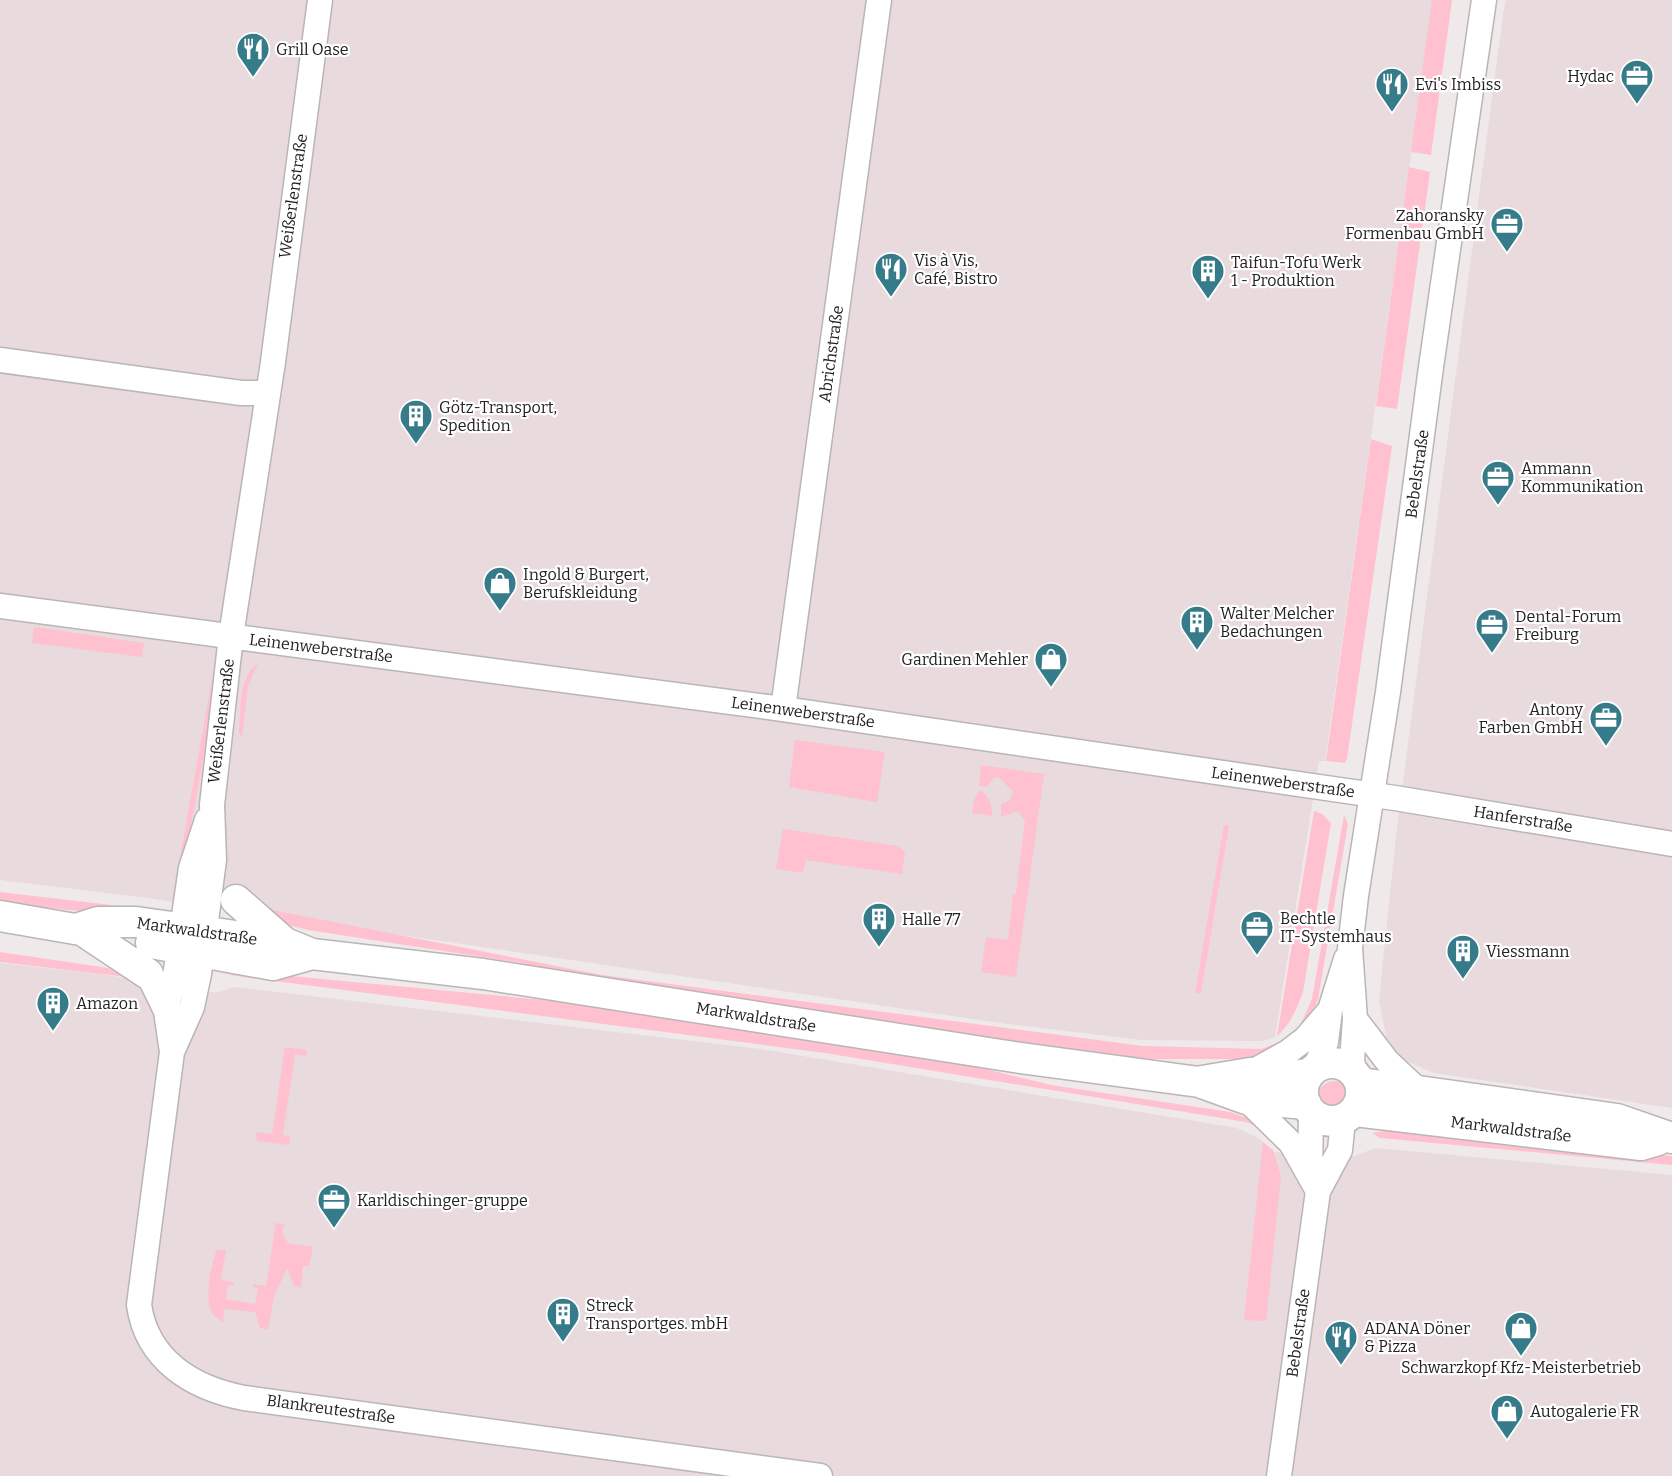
<svg xmlns="http://www.w3.org/2000/svg" width="1672" height="1476" font-family="Bitter,serif">
<style>
.built{fill:#e8dadd}
.green{fill:#ffc1d0}
.lines{fill:none;stroke-linecap:round;stroke-linejoin:round}
.minor-casing{stroke:#bab5b6;stroke-width:27}
.major-casing{stroke:#bab5b6;stroke-width:33}
.minor{stroke:#fff;stroke-width:24}
.major{stroke:#fff;stroke-width:30}
.labels{text-anchor:middle;dominant-baseline:central;stroke-width:4.5;stroke-linejoin:round;paint-order:stroke}
.poi-label{font-size:16px;fill:#232121;stroke:#fff;text-anchor:start}
.street-label{font-size:16px;fill:#232121;stroke:#fff}
</style>
<rect width="100%" height="100%" fill="#efe9ea"/>
<path class="built" d="M0 0H1433L1325 761H1319L1275 1037 1262 1041 1142 1040 1007 1024 141 897 0 880Z
M1508 0H1672V1108L1434 1073 1406 1061 1387 1041 1379 1000 1396 836 1487 135 1505 2Z
M0 963 100 974 216 993 235 987 760 1049 1237 1128 1260 1139 1272 1152 1354 1156 1376 1148 1672 1175V1476H0Z"/>
<path class="green" d="M1432 0H1452L1431 155 1411 152Z
M1409 167 1430 172 1397 409 1376 406Z
M1371 439 1392 446 1347 759 1345 763 1326 761Z
M34 627 144 643 142 657 32 643Z
M215 663 217 668C210 721 201 773 191 825 186 848 184 876 173 897Z
M258 663 248 686 242 737 239 733C241 712 238 677 258 663Z
M795 740 885 752 877 802 789 787Z
M981 765 1044 774 1016 977 981 972 986 937 1008 940 1013 894H1016L1025 821 1018 811 1001 817V804L1010 800 1013 791 998 777 994 778 986 787 979 786Z
M980 790C988 794 993 806 992 816L972 813 974 799Z
M1314 811 1322 814 1331 823 1303 992C1296 1010 1291 1024 1277 1036Z
M1344 815 1348 824 1318 999 1312 1015 1299 1028 1312 999Z
M1224 825 1229 826 1201 993H1195Z
M783 829 898 846 905 853 902 874 806 860 803 873 776 869Z
M0 892 145 909 99 913 0 903Z
M262 908 602 975 1143 1046 1262 1049 1274 1044 1278 1051 1257 1059H1151L1072 1051 611 988 522 963 308 930 272 921Z
M0 952 108 968 127 977 0 962Z
M237 971 575 1003 960 1063 1051 1085 1230 1112 1261 1123 1262 1129 1246 1122 825 1053 230 975Z
M285 1047 306 1050 307 1054 305 1056 295 1054 283 1135 290 1136 289 1145 257 1141 256 1132 272 1134Z
M1318 1097a16 16 0 1 1 32 0a16 16 0 1 1-32 0Z
M1390 1130 1672 1156V1165L1380 1138 1372 1133Z
M1263 1142 1273 1150 1281 1176 1266 1321 1244 1320Z
M276 1223 284 1224 282 1233 288 1243 313 1247 309 1266H303L301 1288 294 1286 287 1268 274 1297 268 1330 260 1328 255 1312 224 1309 223 1322C219 1320 214 1316 212 1313 204 1298 211 1264 217 1250H226L221 1280 234 1282V1285H228L226 1299 255 1304 258 1288 253 1287V1284L266 1286Z"/>
<g class="lines">
<g class="minor-casing">
<path id="minor" d="M0 360 241 393H268
M0 606 783 709 1395 798 1672 844
M783 709 879 0
M148 974 166 1011 172 1052 139 1305C147 1360 192 1388 244 1398L820 1476
M166 1011 176 970 191 868 207 820
M1355 1019 1387 1061 1418 1090
M172 1052 192 1007 199 974 214 860 212 805 231 636 273 362 320 0
M1315 1068 1326 1042 1330 1010 1346 959
M1250 1073 1288 1052 1305 1039 1330 1010
M1355 1073 1352 1061 1355 1019 1350 948 1356 896 1388 692 1431 367 1484 0
M1246 1099 1291 1143 1318 1191
M1310 1177 1311 1113
M1279 1476 1318 1191 1340 1150 1343 1120"/>
</g>
<g class="major-casing">
<path id="major" d="M236 900 285 943
M0 916 98 933
M79 928 98 922H136L285 943 312 954 483 974 1014 1057 1199 1082 1246 1099 1306 1104
M79 928 148 974
M151 943 273 965 312 954
M1303 1092a29 29 0 1 1 58 0a29 29 0 1 1-58 0Z
M1202 1081 1250 1073 1284 1077 1309 1074
M1361 1083 1617 1119 1672 1138
M1355 1111 1641 1145 1658 1140"/>
</g>
<use href="#minor" class="minor"/>
<use href="#major" class="major"/>
</g>
<defs>
<g id="restaurant-pin" transform="scale(1.725)"><path d="M0 17L-7.5 6A9.5 9.5 0 1 1 7.5 6Z" fill="#367b8a" stroke="#fff"/><path d="M-5-6h1v4h1v-4h1v4h1v-4h1v5L-1.5 .5V6h-2V.5L-5-1ZM5-6V6H3V1.5H1.5Q1.5-4 5-6Z" fill="#fff"/></g>
<g id="office-pin" transform="scale(1.725)"><path d="M0 17L-7.5 6A9.5 9.5 0 1 1 7.5 6Z" fill="#367b8a" stroke="#fff"/><path d="M-6-3h4V-5.5h4V-3h4V5H-6ZM-1-4.5V-3h2v-1.5ZM-6 0V1H6V0Z" fill="#fff"/></g>
<g id="building-pin" transform="scale(1.725)"><path d="M0 17L-7.5 6A9.5 9.5 0 1 1 7.5 6Z" fill="#367b8a" stroke="#fff"/><path d="M-4-6H4V6H1V3H-1V6H-4ZM-2.5-4.3h1.7v1.8h-1.7ZM.8-4.3h1.7v1.8H.8ZM-2.5-1h1.7V.8h-1.7ZM.8-1h1.7V.8H.8Z" fill="#fff"/></g>
<g id="shop-pin" transform="scale(1.725)"><path d="M0 17L-7.5 6A9.5 9.5 0 1 1 7.5 6Z" fill="#367b8a" stroke="#fff"/><path d="M-5-2.5h2.3a2.7 3.5 0 0 1 5.4 0H5L5.5 6h-11ZM-1.5-2.5h3a1.5 2.3 0 0 0-3 0Z" fill="#fff"/></g>
</defs>
<g fill-rule="evenodd">
<use href="#restaurant-pin" x="253" y="49"/>
<use href="#office-pin" x="1637" y="76"/>
<use href="#restaurant-pin" x="1392" y="84"/>
<use href="#office-pin" x="1507" y="224"/>
<use href="#restaurant-pin" x="891" y="269"/>
<use href="#building-pin" x="1208" y="271"/>
<use href="#building-pin" x="416" y="416"/>
<use href="#office-pin" x="1498" y="477"/>
<use href="#shop-pin" x="500" y="583"/>
<use href="#building-pin" x="1197" y="622"/>
<use href="#office-pin" x="1492" y="625"/>
<use href="#shop-pin" x="1051" y="659"/>
<use href="#office-pin" x="1606" y="718"/>
<use href="#building-pin" x="879" y="919"/>
<use href="#office-pin" x="1257" y="927"/>
<use href="#building-pin" x="1463" y="951"/>
<use href="#building-pin" x="53" y="1003"/>
<use href="#office-pin" x="334" y="1200"/>
<use href="#building-pin" x="563" y="1314"/>
<use href="#shop-pin" x="1521" y="1328"/>
<use href="#restaurant-pin" x="1341" y="1337"/>
<use href="#shop-pin" x="1507" y="1411"/>
</g>
<g class="labels">
<g class="poi-label">
<text x="276" y="49">Grill Oase</text>
<text x="1614" y="76" text-anchor="end">Hydac</text>
<text x="1415" y="84">Evi's Imbiss</text>
<text x="1484" y="215" text-anchor="end">Zahoransky<tspan x="1484" dy="18">Formenbau GmbH</tspan></text>
<text x="914" y="260">Vis à Vis,<tspan x="914" dy="18">Café, Bistro</tspan></text>
<text x="1231" y="262">Taifun-Tofu Werk<tspan x="1231" dy="18">1 - Produktion</tspan></text>
<text x="439" y="407">Götz-Transport,<tspan x="439" dy="18">Spedition</tspan></text>
<text x="1521" y="468">Ammann<tspan x="1521" dy="18">Kommunikation</tspan></text>
<text x="523" y="574">Ingold &amp; Burgert,<tspan x="523" dy="18">Berufskleidung</tspan></text>
<text x="1220" y="613">Walter Melcher<tspan x="1220" dy="18">Bedachungen</tspan></text>
<text x="1515" y="616">Dental-Forum<tspan x="1515" dy="18">Freiburg</tspan></text>
<text x="1028" y="659" text-anchor="end">Gardinen Mehler</text>
<text x="1583" y="709" text-anchor="end">Antony<tspan x="1583" dy="18">Farben GmbH</tspan></text>
<text x="1280" y="918">Bechtle<tspan x="1280" dy="18">IT-Systemhaus</tspan></text>
<text x="902" y="919">Halle 77</text>
<text x="1486" y="951">Viessmann</text>
<text x="76" y="1003">Amazon</text>
<text x="357" y="1200">Karldischinger-gruppe</text>
<text x="586" y="1305">Streck<tspan x="586" dy="18">Transportges. mbH</tspan></text>
<text x="1364" y="1328">ADANA Döner<tspan x="1364" dy="18">&amp; Pizza</tspan></text>
<text x="1521" y="1367" text-anchor="middle">Schwarzkopf Kfz-Meisterbetrieb</text>
<text x="1530" y="1411">Autogalerie FR</text>
</g>
<g class="street-label">
<text transform="translate(293 196) rotate(-82)">Weißerlenstraße</text>
<text transform="translate(831 354) rotate(-82)">Abrichstraße</text>
<text transform="translate(1417 474) rotate(-82)">Bebelstraße</text>
<text transform="translate(321 648) rotate(7)">Leinenweberstraße</text>
<text transform="translate(803 712) rotate(8)">Leinenweberstraße</text>
<text transform="translate(221 721) rotate(-83)">Weißerlenstraße</text>
<text transform="translate(1283 782) rotate(8)">Leinenweberstraße</text>
<text transform="translate(1523 819) rotate(9)">Hanferstraße</text>
<text transform="translate(197 931) rotate(8)">Markwaldstraße</text>
<text transform="translate(756 1017) rotate(9)">Markwaldstraße</text>
<text transform="translate(1511 1129) rotate(7)">Markwaldstraße</text>
<text transform="translate(1298 1333) rotate(-82)">Bebelstraße</text>
<text transform="translate(331 1409) rotate(8)">Blankreutestraße</text>
</g>
</g>
</svg>
